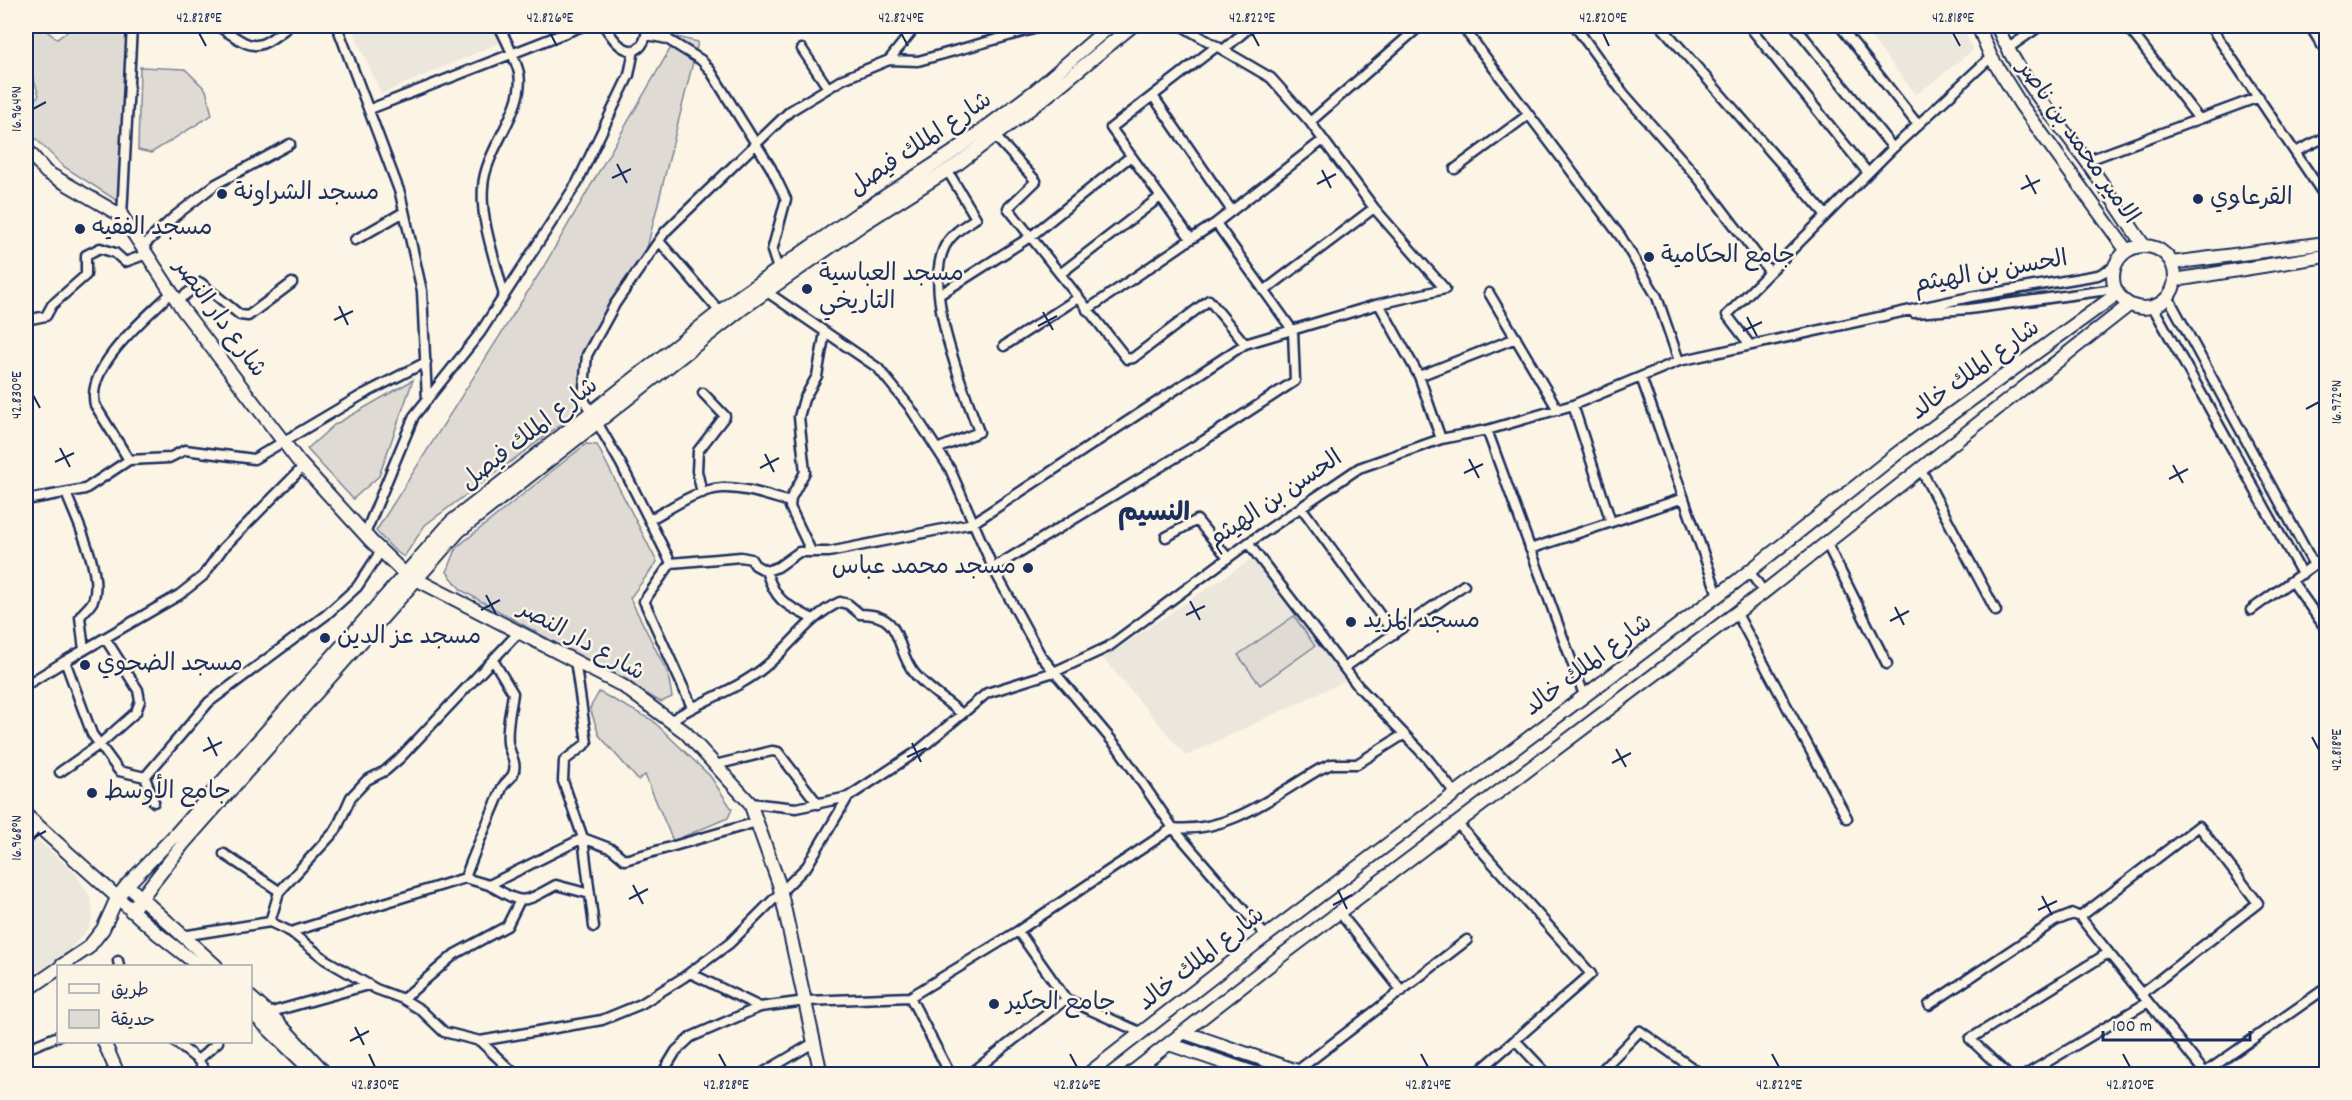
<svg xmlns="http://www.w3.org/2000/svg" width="2352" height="1100" font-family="Dekko,'Playpen Sans Arabic',sans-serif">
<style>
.built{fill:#ece7dc}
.green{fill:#dfdbd4;stroke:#7d8599;stroke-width:1.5}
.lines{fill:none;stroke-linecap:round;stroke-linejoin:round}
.street-casing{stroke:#1b2f5e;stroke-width:13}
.secondary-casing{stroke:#1b2f5e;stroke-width:16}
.street{stroke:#fcf5e5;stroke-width:8}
.secondary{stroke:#fcf5e5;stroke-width:12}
.ticks{fill:none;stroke:#1b2f5e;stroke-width:2}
.poi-dot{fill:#1b2f5e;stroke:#fcf5e5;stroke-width:2}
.labels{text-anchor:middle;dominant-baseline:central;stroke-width:5;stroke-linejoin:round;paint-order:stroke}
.street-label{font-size:24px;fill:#1b2f5e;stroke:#fcf5e5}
.poi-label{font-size:24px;fill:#1b2f5e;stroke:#fcf5e5;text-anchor:start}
.neighbourhood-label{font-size:26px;font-weight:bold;fill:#1b2f5e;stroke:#fcf5e5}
.neatline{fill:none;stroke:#1b2f5e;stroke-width:2}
.ticks-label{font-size:15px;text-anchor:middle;fill:#1b2f5e}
</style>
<rect width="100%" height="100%" fill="#fcf5e5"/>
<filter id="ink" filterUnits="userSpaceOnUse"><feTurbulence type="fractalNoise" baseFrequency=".0167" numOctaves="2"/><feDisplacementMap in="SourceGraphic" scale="12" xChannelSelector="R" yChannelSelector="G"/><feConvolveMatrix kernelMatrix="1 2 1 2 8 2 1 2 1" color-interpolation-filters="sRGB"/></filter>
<g filter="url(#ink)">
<path class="built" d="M351 26H492L499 43 381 94Z
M1862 26H1962L1973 50 1916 95Z
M1253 558 1347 680 1186 756 1103 658Z
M27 830 76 874 91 899 93 916 89 928 69 950 26 982Z"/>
<path class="green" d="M26 26H40L57 39 75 26H126L129 32 119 202 63 166 26 129V108L39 95 26 57Z
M677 37 698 42 648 244 587 355 575 414 425 525 404 557 394 550 376 531 544 266Z
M140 67 185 69 206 90 212 115 151 153 138 150Z
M413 380 379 476 353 499 307 449 334 425Z
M586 444 597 445 657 562 630 598 668 674 672 697 661 702 461 590 447 572 457 547Z
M1294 616 1315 646 1260 685 1238 655Z
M599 692 652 720 710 776 732 809 728 818 673 841 645 775 638 780 599 735 590 708Z"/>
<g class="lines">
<g class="street-casing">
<path id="street" d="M218 26C255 50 254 53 289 26
M337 26 400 193 422 291 427 400
M499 26C506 40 515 57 519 73 526 109 485 149 483 187 480 222 496 261 504 296
M604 26C610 33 615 44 624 48 640 57 648 38 646 26
M1462 26 1621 237 1657 297 1679 361
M1575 26 1624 94 1699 179 1769 271
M1661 26 1826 215
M1749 26 1868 173
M1795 26 1893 148
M1840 26 1918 125
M2127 26 2199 119
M2210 26 2326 198
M2310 26 2326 52
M647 35 667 39 701 60 710 70 771 168 786 199 772 251 778 269
M667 39 668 26
M802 49 828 88
M2007 49 2040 26
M1223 50 1251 26
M889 60 916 26
M1153 96 1232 211
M370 109 583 26
M1310 122 1420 26
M995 136 1036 181 1008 208 1127 359 1133 358 1209 300 1245 344
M2295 152 2326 137
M2086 161 2259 97
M1455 169 1528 115
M122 216 132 26
M1216 223 1191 239 1111 128 1217 46
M355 240 404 212
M659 241 720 312
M142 247 175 216 216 184 290 144
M1060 274 1160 197
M1264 291 1374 208
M767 292 878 368 909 406 950 469 993 568 1041 656 1119 749 1173 828 1266 936
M1489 293 1558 410
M939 295 1030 237 1131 156
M2168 297 2314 565
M177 301 201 283 240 315 248 316 292 283
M1379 304 1419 376 1441 439
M2153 307 2302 574
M1087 310 1191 239
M1914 313 1969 309 2115 289
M26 320 46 316 52 305 86 275V255L100 248 115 253 125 262 147 254
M1750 345 1727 315 1893 148 1991 57
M1004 346 1078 298
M1419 376 1516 338
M1641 377 1718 595
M1573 405 1611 522
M1487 430 1584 695
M937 449 979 432C963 387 922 291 945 246 952 233 964 226 976 218L947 170
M129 460 95 405C85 366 147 317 172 292
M1920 468 1996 611
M66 493C76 519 102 571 94 598 92 606 84 610 80 617L84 650
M702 493 697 471 698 451 725 416 703 393
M26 500 85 489 129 460 169 458 185 450 254 459 362 395 426 362
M1301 507 1394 634
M649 520C670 509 697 489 722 488 745 487 768 496 790 502
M365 534 414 416 480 333 577 183 629 75 634 50
M1166 537 1197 520 1228 558
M1826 542 1887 664
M1248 543 1358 686 1427 758 1455 793
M1530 549 1684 498
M811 551 790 507 791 498 805 472 799 417 804 399 817 376 825 332
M671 563 741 557 751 559 755 565 766 571 778 567 799 552H829L973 523 1245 344 1379 304 1445 289 1374 208 1310 122 1271 78 1182 26
M993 568 1203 441 1295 381 1293 331 1216 223 1323 140
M766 571C776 602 786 605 813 619
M1749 571 1764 592
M2292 581 2326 629
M2251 610 2326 556
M1736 612 1847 818
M65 661 179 595 203 576 223 548 303 467
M1344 668 1464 585
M26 685 65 661 92 734 119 771 145 777
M692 707 644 601 671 563 621 464 583 398 587 355 615 304 665 232 790 111 843 79 889 60 918 61 1044 26
M670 721C701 700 738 690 766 666 792 645 809 616 840 602L848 604 860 614C906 614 893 648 915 674 928 689 947 701 962 714
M715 765 772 751 778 752 818 804
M60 772 100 744 136 712 140 701 138 690 105 638
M154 802 145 777 209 702 326 615 357 587 381 551
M750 803 796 808 848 797 918 751 987 693 1054 672 1108 647 1248 543 1359 468 1441 439 1487 430 1573 405 1679 361 1970 297 2098 275 2114 267
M1457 823 1591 974 1476 1074
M583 838 612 849 625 860 757 822
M583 838 594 927
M26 841 38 826
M224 854 279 891
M465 878C476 847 490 818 502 788 504 783 511 779 513 774 518 763 509 753 508 743 506 726 511 710 513 693L493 660
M489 885C523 904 520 905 556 885L590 894
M1339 912 1402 991
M2080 917 2199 826 2258 903 2141 994
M270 922 279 892 336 830 351 797 367 780 385 771 400 758 519 632
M1018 931 1173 828C1228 834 1275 795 1320 769L1332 764H1357L1403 735
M291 932 465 878 489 885 583 838 563 781 564 761 587 743 575 660
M182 936 270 922 291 932 326 960 376 989 403 999 421 1010 444 1032 480 1041 602 1020 641 1004 684 977 730 943 807 866 848 797
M118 961 119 966
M690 973 760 1007 806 1001 910 997
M403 999 455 954 507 926 519 902
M1929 1005 2055 921 2073 914 2080 917 2205 1073
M268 1013 368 985
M1515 1040 1547 1074
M480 1041 515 1074
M175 1042 198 1060 207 1074
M26 1049 58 1036
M198 1060 218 1042
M1297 1071 1467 940
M108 1074 116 1070
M662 1074 676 1051 691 1037 760 1007
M761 1074 815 1042
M950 1074 910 997 1018 931 1066 999 1142 1033
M970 1074 1066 999
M1598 1074 1640 1031 1701 1074
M2007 1074 1970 1039 2108 953
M2027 1074 2148 1002
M2203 1074 2326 988"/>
</g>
<g class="secondary-casing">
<path id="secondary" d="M1978 26 1991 57 2021 105 2127 251
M1997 26C2018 75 2053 116 2085 159 2105 187 2124 217 2144 246
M26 148 46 172 122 216 183 310 299 462 371 541 404 573 623 686 685 732 750 803 779 884 821 1074
M2113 277a31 31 0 1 1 62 0a31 31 0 1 1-62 0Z
M2172 263 2326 243
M2175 280 2326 256
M26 815 158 934 199 966
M127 885 216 966
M131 911 183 844 459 531 743 308 863 224 959 163 1043 99 1132 26
M61 966 88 948 103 929 117 898 127 885 175 835 451 522 736 299 856 215 952 153 1036 90 1110 26
M26 991 58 969
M250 997 275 1019 326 1074
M250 1011 315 1074
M1183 1032 1306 1074
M104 1042 118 1074
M1169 1044 1257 1074
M1088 1074 1254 945 1737 581 1899 452 2117 294
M1130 1074 1281 956 1764 592 2129 305"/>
</g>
<use href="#street" class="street"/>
<use href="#secondary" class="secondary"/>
</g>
</g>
<path class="ticks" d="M199 33 206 46M550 33 557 46M901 33 908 46M1252 33 1259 46M1603 33 1609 46M1953 33 1960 46M33 109 46 102M617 164 627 183M1322 170 1331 188M2026 175 2036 194M612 178 631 169M1317 184 1336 174M2021 189 2040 180M339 306 348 325M1043 312 1053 330M1747 317 1757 336M334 320 353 311M1038 326 1057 316M1743 331 1762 322M33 395 40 408M2306 409 2319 402M60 448 70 467M765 454 774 472M1469 459 1479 478M55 462 74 453M2173 465 2183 483M760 468 779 458M1464 473 1483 464M2169 479 2188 469M486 595 496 614M1190 601 1200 620M1895 607 1904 625M481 610 500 600M1186 615 1205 606M1890 621 1909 611M208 737 217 756M2312 737 2319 750M912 743 921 762M1616 749 1626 767M203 751 222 742M907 757 926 748M1612 763 1631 753M33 838 46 831M633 885 643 904M1338 890 1347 909M2042 896 2052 915M629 899 648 889M1333 905 1352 895M2038 910 2057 901M355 1027 364 1045M350 1041 369 1031M369 1054 375 1067M719 1054 726 1067M1070 1054 1077 1067M1421 1054 1428 1067M1772 1054 1779 1067M2123 1054 2130 1067"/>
<g class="poi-dot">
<circle cx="222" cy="194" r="6"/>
<circle cx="2198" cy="199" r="6"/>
<circle cx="80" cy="229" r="6"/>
<circle cx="1649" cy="257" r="6"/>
<circle cx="807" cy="289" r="6"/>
<circle cx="1028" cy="568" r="6"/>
<circle cx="1351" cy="622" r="6"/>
<circle cx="325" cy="638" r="6"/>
<circle cx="85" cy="665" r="6"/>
<circle cx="92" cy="793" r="6"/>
<circle cx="994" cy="1004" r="6"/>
</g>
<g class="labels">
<g class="street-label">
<text transform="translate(2077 143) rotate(55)">الامير محمد بن ناصر</text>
<text transform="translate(921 145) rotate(-34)">شارع الملك فيصل</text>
<text transform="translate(1991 273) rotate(-10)">الحسن بن الهيثم</text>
<text transform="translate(219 319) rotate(54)">شارع دار النصر</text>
<text transform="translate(1976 371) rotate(-36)">شارع الملك خالد</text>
<text transform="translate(530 435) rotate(-38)">شارع الملك فيصل</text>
<text transform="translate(1276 500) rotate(-34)">الحسن بن الهيثم</text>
<text transform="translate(581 642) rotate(29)">شارع دار النصر</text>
<text transform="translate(1589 666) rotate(-37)">شارع الملك خالد</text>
<text transform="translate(1202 960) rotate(-38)">شارع الملك خالد</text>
</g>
<g class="poi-label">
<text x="234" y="194">مسجد الشراونة</text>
<text x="2210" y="199">القرعاوي</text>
<text x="92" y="229">مسجد الفقيه</text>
<text x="1661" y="257">جامع الحكامية</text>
<text x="819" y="275">مسجد العباسية<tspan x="819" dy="28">التاريخي</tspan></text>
<text x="1016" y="568" text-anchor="end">مسجد محمد عباس</text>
<text x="1363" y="622">مسجد المزيد</text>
<text x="337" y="638">مسجد عز الدين</text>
<text x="97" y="665">مسجد الضحوي</text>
<text x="104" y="793">جامع الأوسط</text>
<text x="1006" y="1004">جامع الحكير</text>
</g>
<g class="neighbourhood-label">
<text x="1154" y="514">النسيم</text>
</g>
</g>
<rect width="2352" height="1100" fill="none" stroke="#fcf5e5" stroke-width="66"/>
<rect x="57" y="965" width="195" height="78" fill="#fcf5e5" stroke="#a2a6af" stroke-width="1.5"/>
<rect x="69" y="984" width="30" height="9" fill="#fcf5e5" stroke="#a2a6af" stroke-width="1.5"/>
<text x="111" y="995" font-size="18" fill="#1b2f5e">طريق</text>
<rect x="69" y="1010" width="30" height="18" fill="#dfdbd4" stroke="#a2a6af" stroke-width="1.5"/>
<text x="111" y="1025" font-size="18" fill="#1b2f5e">حديقة</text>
<path d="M2103 1031v9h147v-9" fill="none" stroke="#1b2f5e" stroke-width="3"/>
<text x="2112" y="1031" font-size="18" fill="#1b2f5e" stroke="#fcf5e5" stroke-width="4.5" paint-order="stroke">100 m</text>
<rect x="33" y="33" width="2286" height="1034" class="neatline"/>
<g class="ticks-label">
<text x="199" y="22">42.828°E</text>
<text x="550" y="22">42.826°E</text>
<text x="901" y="22">42.824°E</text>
<text x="1252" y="22">42.822°E</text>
<text x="1603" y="22">42.820°E</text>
<text x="1953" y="22">42.818°E</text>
<text transform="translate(16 109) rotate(-90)" y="5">16.964°N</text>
<text transform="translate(16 395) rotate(-90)" y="5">42.830°E</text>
<text transform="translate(2336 402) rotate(-90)" y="5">16.972°N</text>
<text transform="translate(2336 750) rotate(-90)" y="5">42.818°E</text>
<text transform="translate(16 838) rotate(-90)" y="5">16.968°N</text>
<text x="375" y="1089">42.830°E</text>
<text x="726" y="1089">42.828°E</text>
<text x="1077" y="1089">42.826°E</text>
<text x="1428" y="1089">42.824°E</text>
<text x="1779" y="1089">42.822°E</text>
<text x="2130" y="1089">42.820°E</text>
</g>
</svg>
